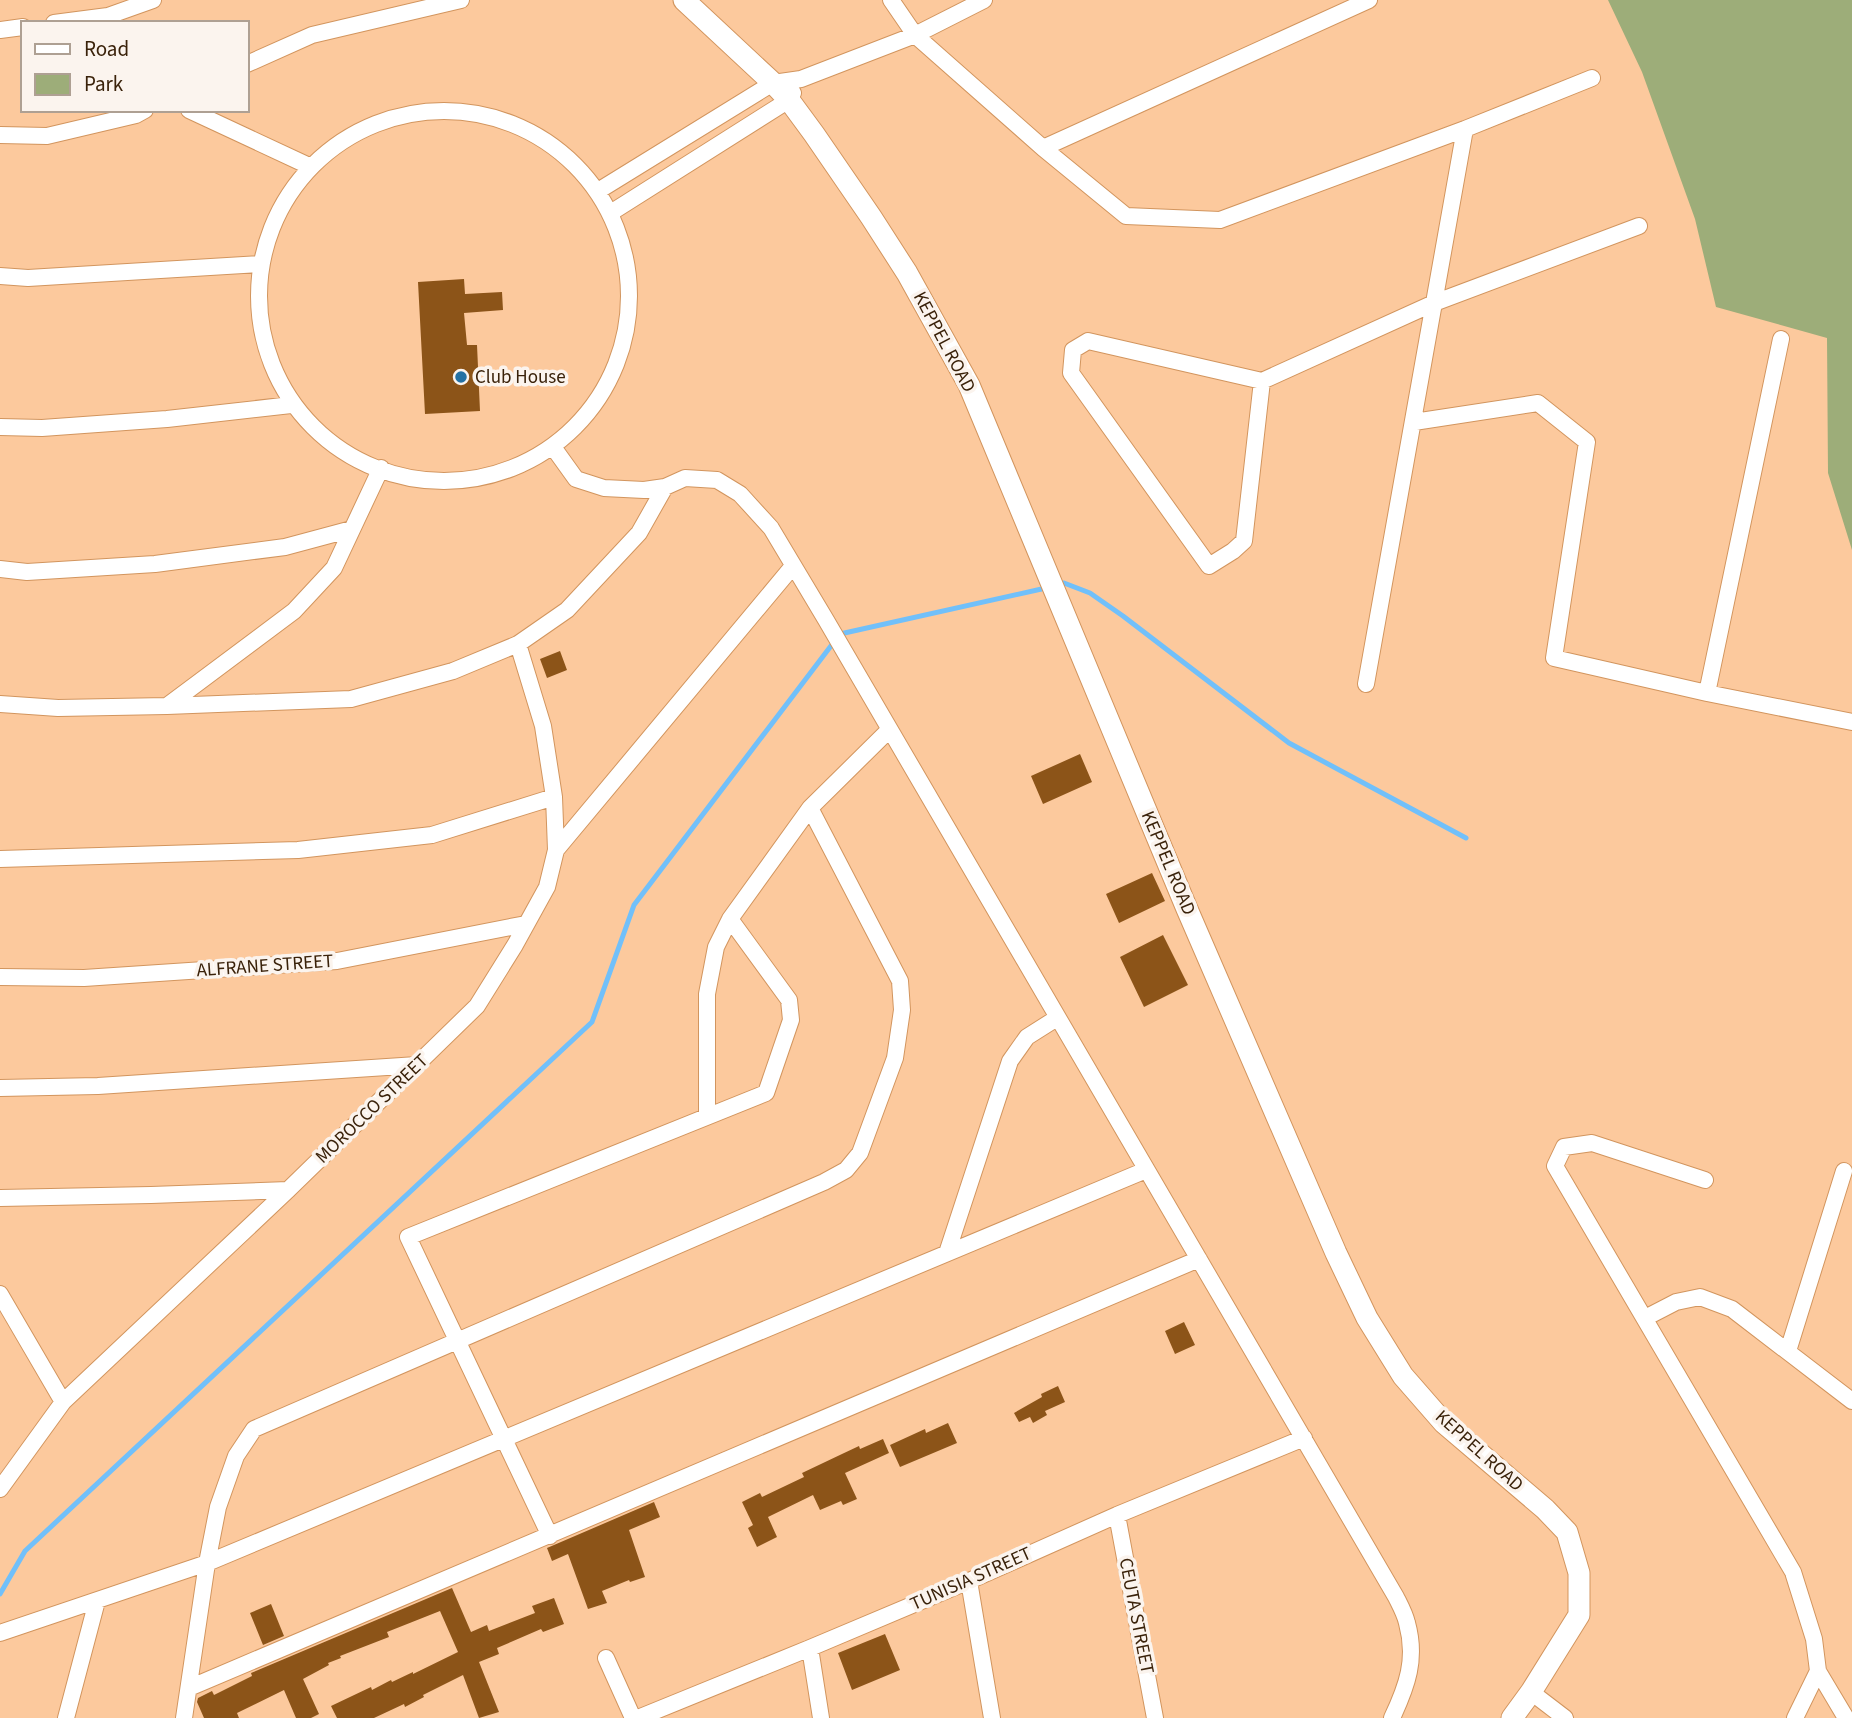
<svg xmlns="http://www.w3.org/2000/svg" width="1852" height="1718" font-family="'Source Sans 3',sans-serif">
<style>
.green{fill:#9dad79}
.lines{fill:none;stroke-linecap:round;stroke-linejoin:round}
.stream{stroke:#71c0fa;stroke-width:5}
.building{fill:#8c5418}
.minor-casing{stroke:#d2955e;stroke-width:18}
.tertiary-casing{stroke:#d2955e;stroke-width:23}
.minor{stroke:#fff;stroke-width:16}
.tertiary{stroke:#fff;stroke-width:21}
.poi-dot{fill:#2471a3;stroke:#fbf4ee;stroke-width:2.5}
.labels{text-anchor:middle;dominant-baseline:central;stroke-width:7;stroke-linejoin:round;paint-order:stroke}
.street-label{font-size:19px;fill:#3a220a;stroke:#fbf4ee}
.poi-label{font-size:19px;fill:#3a220a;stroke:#fbf4ee;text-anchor:start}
</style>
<rect width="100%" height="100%" fill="#fcc99d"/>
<path class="green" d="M1608 0H1852V550L1828 473 1827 338 1716 307 1695 219 1642 72Z"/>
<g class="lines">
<path class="stream" d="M1056 585 1064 583 1090 593 1123 616 1289 743 1466 838
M0 1594 25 1551 592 1022 634 905 840 634 1046 588"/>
</g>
<path class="building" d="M464 279 465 294 502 292 503 310 464 313 467 345H477L480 411 425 414 418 282Z
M560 651 567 670 547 678 540 659Z
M1080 754 1092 782 1043 804 1031 776Z
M1152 873 1165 901 1119 923 1106 894Z
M1163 935 1188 985 1144 1007 1120 957Z
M1184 1322 1195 1345 1175 1354 1165 1331Z
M1058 1386 1065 1402 1045 1411 1047 1415 1033 1423 1030 1417 1019 1422 1014 1413 1042 1397 1041 1394Z
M948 1423 957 1443 900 1467 890 1445 925 1429 926 1433Z
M883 1439 889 1453 845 1473 857 1499 843 1505 841 1501 820 1510 813 1495 768 1517 777 1537 757 1547 748 1528 753 1525 742 1502 760 1493 762 1497 804 1477 802 1473 842 1454 859 1446 860 1449Z
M654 1502 660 1517 629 1530 645 1577 630 1582 629 1580 602 1591 607 1603 588 1609 568 1554 552 1561 547 1548Z
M452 1588 471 1632 487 1625 489 1631 535 1613 532 1606 554 1598 564 1624 543 1632 541 1629 497 1648 499 1654 479 1662 499 1712 479 1718 463 1675 423 1695 424 1697 405 1707 404 1704 374 1718H337L331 1706 371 1687 372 1690 391 1680 392 1682 413 1672V1674L458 1652 440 1611 387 1632 389 1637 340 1656 341 1658 328 1663 329 1665 303 1679 319 1714 311 1718H296L284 1690 237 1713 239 1718H204L197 1702 198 1698 212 1691 214 1695 252 1676 251 1673Z
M271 1604 284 1636 263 1645 250 1613Z
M885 1634 900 1670 852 1690 838 1653Z"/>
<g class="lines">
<g class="minor-casing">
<path id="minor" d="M891 0 915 35 1043 148 1126 216 1220 220 1465 129 1592 78
M54 23 108 16 153 0
M0 30 23 27
M247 64 312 35 461 0
M189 110 309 166
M259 296a185 185 0 1 1 370 0a185 185 0 1 1-370 0Z
M0 135 47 136 136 115 145 110
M1043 148 1369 0
M598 191 773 83 801 79 915 35 984 0
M612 212 789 100 793 93
M0 276 28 278 260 264
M1262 381 1244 541 1233 551 1209 566 1071 373 1073 350 1088 341 1262 381 1434 303 1639 226
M1414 422 1538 403 1587 442 1554 658 1707 693 1852 722
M0 427 42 428 167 419 291 405
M553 447 576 479 604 488 644 490 665 487 685 478 717 480 740 494 771 528 826 620 1396 1597C1400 1605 1405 1614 1407 1623 1417 1659 1407 1686 1392 1718
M0 569 27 572 155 564 285 547 352 529
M1366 684 1465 129
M1707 693 1781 339
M0 704 58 708 167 706 351 699 453 671 518 644 567 610 639 533 665 487
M167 706 294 611 334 568 381 468
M556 850 793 566
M0 859 298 850 432 835 554 797
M0 977 84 978 337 961 526 924
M0 1088 98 1086 417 1065
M707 1116V994L716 947 730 919 810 808 889 730
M1705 1180 1592 1143 1564 1147 1555 1166 1793 1572 1814 1639 1818 1671 1846 1718
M0 1198 151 1195 288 1190
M947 1253 1010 1061 1027 1037 1057 1018
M0 1294 63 1402
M1645 1318 1676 1302 1700 1297 1732 1309 1852 1401
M1788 1351 1844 1171
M0 1489 63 1402 288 1190 477 1006 515 945 547 887 556 850 554 797 543 726 518 644
M1117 1515 1155 1718
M550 1536 408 1237 766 1093 791 1020 789 1000 730 919
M969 1581 992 1718
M0 1633 207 1563 1146 1170
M810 1648 821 1718
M606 1658 633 1718
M189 1688 1199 1259
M1531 1692 1565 1718
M66 1718 97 1601
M184 1718 207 1563 218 1507 236 1456 254 1429 824 1182 846 1170 860 1153 895 1058 902 1010 900 981 810 808
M638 1718 810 1648 969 1581 1117 1515 1304 1438
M1795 1718 1818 1671"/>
</g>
<g class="tertiary-casing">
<path id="tertiary" d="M684 0 773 83 789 100 814 134 871 217 907 273 969 385 1187 909 1336 1253 1367 1318 1403 1376 1444 1423 1545 1509 1567 1532 1579 1573V1615L1531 1692 1512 1718"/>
</g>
<use href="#minor" class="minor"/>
<use href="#tertiary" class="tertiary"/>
</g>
<circle class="poi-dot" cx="461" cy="377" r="7"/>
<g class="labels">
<g class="street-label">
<text transform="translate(944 342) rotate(62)">KEPPEL ROAD</text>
<text transform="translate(1168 863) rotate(67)">KEPPEL ROAD</text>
<text transform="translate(265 966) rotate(-4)">ALFRANE STREET</text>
<text transform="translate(372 1109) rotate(-44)">MOROCCO STREET</text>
<text transform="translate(1479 1451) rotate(42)">KEPPEL ROAD</text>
<text transform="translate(971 1579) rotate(-24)">TUNISIA STREET</text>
<text transform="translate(1136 1616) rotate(79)">CEUTA STREET</text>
</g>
<g class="poi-label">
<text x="475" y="377">Club House</text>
</g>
</g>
<rect x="21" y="21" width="228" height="91" fill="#fbf4ee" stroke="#aea093" stroke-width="2"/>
<rect x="35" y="44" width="35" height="10" fill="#ffffff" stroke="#aea093" stroke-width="2"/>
<text x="84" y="56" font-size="21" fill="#3a220a">Road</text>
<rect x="35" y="74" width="35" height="21" fill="#9dad79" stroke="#aea093" stroke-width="2"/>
<text x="84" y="91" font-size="21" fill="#3a220a">Park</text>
</svg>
